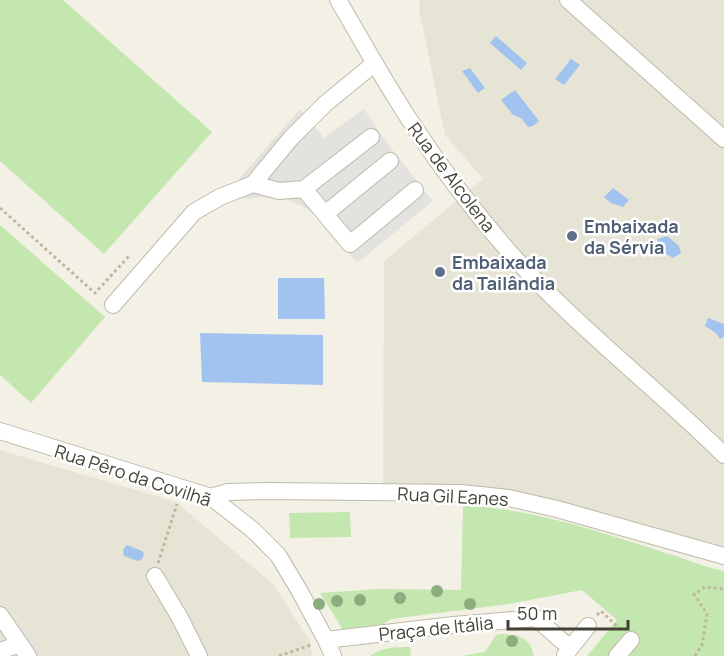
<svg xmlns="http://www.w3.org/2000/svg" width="724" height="656" font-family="Manrope,sans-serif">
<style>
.residential{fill:#e6e4d4}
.green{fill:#c4e7af}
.parking{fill:#e3e2de}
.water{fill:#a2c3ef}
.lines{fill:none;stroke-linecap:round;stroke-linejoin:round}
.minor-casing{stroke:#bebaa8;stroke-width:18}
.path{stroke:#bfb89a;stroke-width:3;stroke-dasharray:3 3;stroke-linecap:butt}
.minor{stroke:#fff;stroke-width:16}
.tree{fill:#8dad7e}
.service-dot{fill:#5c6f8a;stroke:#fff;stroke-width:2}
.labels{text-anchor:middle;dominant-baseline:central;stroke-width:5;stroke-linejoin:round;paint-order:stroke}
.street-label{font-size:18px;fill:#454135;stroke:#fff}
.service-label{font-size:18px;font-weight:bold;fill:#4e5e75;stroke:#fff;text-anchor:start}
</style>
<rect width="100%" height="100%" fill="#f3f1e6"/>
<path class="residential" d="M420 0H724V558L461 493H383L384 261 483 179 445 135 419 9Z
M0 450 176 502 274 585 311 643 312 656H0Z"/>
<path class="green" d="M0 0H63L212 132 104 254 0 161Z
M0 225 105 317 31 403 0 375Z
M463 505C534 509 600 532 666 553 686 559 704 567 724 571V656H587L617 620 582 590 509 604 391 619 377 628 345 633 320 593 379 589 461 590Z
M350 512 351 537 290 538 289 513Z
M502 634C520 635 530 637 534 656H461L485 652 496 635Z
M410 647 411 656H370C383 647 394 647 410 647Z"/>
<path class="parking" d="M300 109 324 138 364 109 390 147 433 201 357 263 327 227 309 210 289 200 262 197 245 199 233 186Z
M25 627 41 651 40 656H37L18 628Z"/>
<path class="water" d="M496 36 527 63 521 70 490 43Z
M571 59 580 65 564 85 555 79Z
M470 68 485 88 478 93 462 71Z
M515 90 539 121 533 126 528 127 521 118 513 115 501 100Z
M613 188 629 200 623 207 611 203 604 197Z
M667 236 679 246 681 253 673 258 660 250 657 239Z
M278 278H324L325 319H278Z
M708 318 724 324V337L720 339 716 333 705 326Z
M200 333 323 335V385L202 382Z
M127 545 142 551 144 554 142 559 138 561 124 556C122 551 123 549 127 545Z"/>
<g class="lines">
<g class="minor-casing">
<path id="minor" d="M338 0C363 42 386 85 413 125 443 171 476 214 512 255 577 327 655 387 724 455
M568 0 724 139
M253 184 279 191 304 189 350 244 415 190
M304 189 371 137
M325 214 390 161
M113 305 194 212 220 197 253 184 291 138 325 104 375 63
M0 431 211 497 253 530 278 555 299 590 326 640 333 656
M211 497 228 492 269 491 461 493 509 498 557 509 724 556
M155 576 180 618 199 656
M0 615 28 656
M326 640 453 625 536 618 570 648
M0 651 20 644
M565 655 588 626
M617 656 631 640"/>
</g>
<path class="path" d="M0 208 95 293 130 255
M158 563 177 504
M597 615 601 611 620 629
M279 656 311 645
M695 656 702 645 707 614 694 594 705 587 724 589"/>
<use href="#minor" class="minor"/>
</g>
<g class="tree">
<circle cx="437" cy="591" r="6"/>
<circle cx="400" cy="598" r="6"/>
<circle cx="360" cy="600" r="6"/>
<circle cx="337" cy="601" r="6"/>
<circle cx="319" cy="604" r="6"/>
<circle cx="470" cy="604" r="6"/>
<circle cx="512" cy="641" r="6"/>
</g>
<g class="service-dot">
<circle cx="572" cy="236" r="6"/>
<circle cx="440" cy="272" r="6"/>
</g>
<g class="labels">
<g class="street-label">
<text transform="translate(452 177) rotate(53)">Rua de Alcolena</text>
<text transform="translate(133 475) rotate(18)">Rua Pêro da Covilhã</text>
<text transform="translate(453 496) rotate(3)">Rua Gil Eanes</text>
<text transform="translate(436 628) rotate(-6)">Praça de Itália</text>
</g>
<g class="service-label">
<text x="584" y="226">Embaixada<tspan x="584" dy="21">da Sérvia</tspan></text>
<text x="452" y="262">Embaixada<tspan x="452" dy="21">da Tailândia</tspan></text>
</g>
</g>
<path d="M508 620v9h120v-9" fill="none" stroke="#454135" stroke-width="3"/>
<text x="517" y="620" font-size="18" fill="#454135" stroke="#ffffff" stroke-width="4.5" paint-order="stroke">50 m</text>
</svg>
